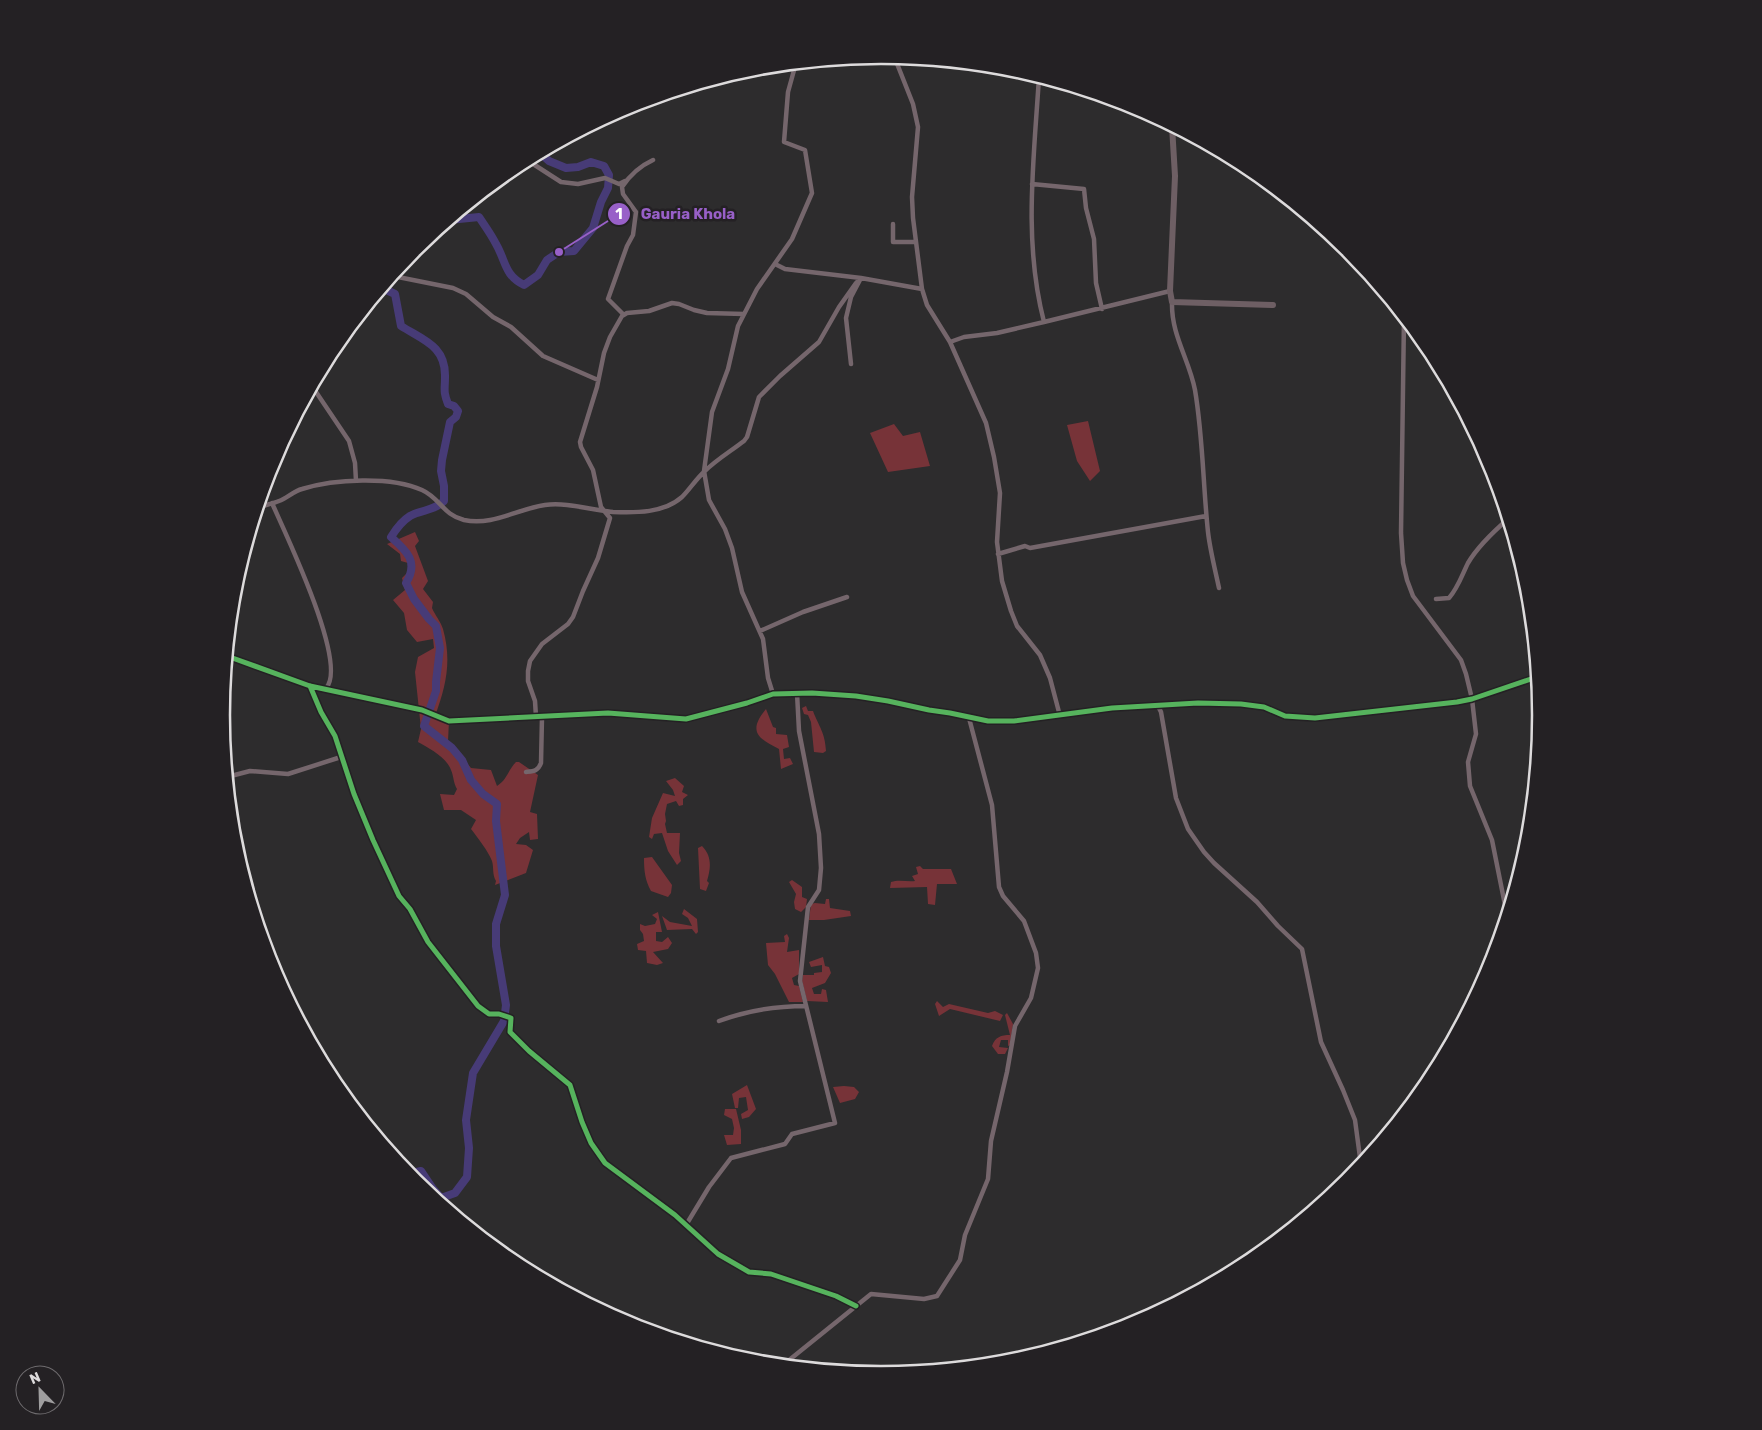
<svg xmlns="http://www.w3.org/2000/svg" width="1762" height="1430" font-family="Rubik,sans-serif">
<style>
.forest{fill:#773338}
.lines{fill:none;stroke-linecap:round;stroke-linejoin:round}
.river{stroke:#473b77;stroke-width:8}
.street{stroke:#75666c;stroke-width:4.5}
.secondary{stroke:#6e5f64;stroke-width:6}
.cycleway-casing{stroke:#242124;stroke-width:8}
.cycleway{stroke:#56b35d;stroke-width:5}
.rim{fill:none;stroke:#dddbdc;stroke-width:2.5}
.leader{fill:none;stroke:#9860c8;stroke-width:2}
.callout-dot{fill:#9860c8;stroke:#242124;stroke-width:2}
.mark-label{font-size:15px;text-anchor:middle;font-weight:bold;fill:#fff}
.callout-label{font-size:15px;text-anchor:middle;font-weight:bold;fill:#9860c8;stroke:#242124;stroke-width:5;stroke-linejoin:round;paint-order:stroke}
</style>
<rect width="100%" height="100%" fill="#2d2c2d"/>
<path class="forest" d="M1088 421 1100 471 1090 481 1077 461 1067 425Z
M894 424 903 436 920 432 930 466 888 472 870 433Z
M415 532 419 541 415 546 428 581 423 589 433 602 432 608C435 615 441 622 443 629 452 661 446 686 435 716L449 721 448 741 471 768 491 770 497 786C507 780 508 770 516 762H519L538 775 530 812 537 814 538 839 530 840 529 832 520 838 516 844 526 845 533 850 526 873 495 885 496 881C492 874 494 868 492 861 488 851 478 838 471 829L476 820 461 810H444L440 794 454 795 457 789C453 782 454 777 451 770 447 758 429 748 418 742L421 729 415 672 418 657 434 648 433 639 417 642 407 630 404 613 393 600 405 590 402 578 408 572V563L401 561 400 554 387 544Z
M806 706 808 711H813C819 727 825 732 826 751L823 753 814 752 811 722 808 715 804 714 802 708Z
M766 709 773 727 776 728V734L787 735 789 747 783 749 784 759 790 758 793 764 781 769 779 749C757 738 748 731 766 709Z
M675 778 684 786 682 792 688 795 683 799V805L679 806 676 801 667 804 665 814 666 821 665 824 667 833H680L679 853 681 861 677 865 668 851 662 833 654 834 652 839 649 837 652 818 663 793 675 796 673 790 666 781Z
M702 846C712 856 711 868 707 881L709 883 706 891 700 889 698 848Z
M652 857 672 885 671 893 668 897 651 891C645 880 644 871 644 858Z
M920 866 923 869H951L957 884H937L935 905 928 904 927 887 890 888 891 882C899 879 907 882 915 881L912 876 918 874 916 867Z
M792 880 802 887V897L807 899 806 907 801 912 795 909 794 902 796 894 789 882Z
M826 899H829L830 908 850 911 851 916 824 920H809L811 904 815 903 825 904Z
M684 909 697 919 698 932 696 934 692 929 667 930 662 916 670 922 692 926 688 918 682 914Z
M658 912 662 932H656V941L662 942 668 937 672 943 668 949 653 952 663 963 657 965 647 963 646 951 638 950 637 944 644 941 643 934 640 930V924L645 926 655 924 657 919 652 915Z
M787 934 789 938 787 952 799 950V974L792 978 794 985 799 986 803 1002H789L775 974 768 965 766 943 785 942 784 936Z
M823 957 825 966 829 967 831 973 825 983 812 988 814 994H821L822 989 826 990 828 1002 807 1001 802 981 803 975H814V973L822 972V965L811 967 809 962Z
M937 1001 943 1007 949 1004 988 1013 995 1011 1003 1015 1000 1021 950 1009 939 1016 935 1004Z
M1007 1013 1013 1024 1010 1045 1008 1046V1040H1001L999 1047 1008 1048 1005 1054H998L992 1046C995 1037 1001 1035 1010 1035L1005 1015Z
M747 1085 756 1109 749 1117 742 1119 741 1114 748 1110 746 1097 739 1098 738 1108H735L732 1094Z
M844 1086 854 1087 859 1092 855 1099 840 1103 833 1087Z
M725 1109H736L741 1130V1144L727 1145 724 1135H733L734 1128 732 1119 724 1115Z"/>
<g class="lines">
<path class="river" d="M449 220 479 217C485 226 491 234 496 244 506 261 504 275 524 285L538 275 547 260 559 252 574 251 593 228 601 202 608 188 609 175 604 166 591 162 578 167 566 168 549 161 540 153
M382 288 395 294 401 326C423 340 446 346 445 377 445 390 443 391 448 404L454 406 458 411 456 417 450 422 442 460 441 471 444 486V501C432 512 422 509 410 516 402 521 396 529 391 537 407 551 419 562 406 583L414 599 429 619 436 626 440 648 436 682V691L424 726 452 748 462 760 471 780 483 794 497 804 496 821 505 895 496 924V946L506 1005 504 1021 473 1073 466 1120 469 1148 467 1177 455 1193 441 1198 433 1189 421 1171 408 1174"/>
<path class="street" d="M894 56 913 104 918 127 912 197 913 218 922 289 927 305 950 342 986 423 994 457 1000 493 997 542 1002 581 1011 611 1017 626 1040 655 1050 678 1060 716
M520 163 530 162 561 182 578 184 605 178 619 184 625 181
M1032 184 1084 189 1086 208 1094 239 1096 283 1102 309
M893 224V242H916
M394 273 398 277 453 288 466 294 493 317 511 327 543 356 598 380
M1172 302C1171 335 1189 359 1195 390 1203 437 1203 485 1208 532 1210 550 1215 569 1219 588
M624 315 608 299 627 246 633 235 636 212 623 194 622 187C630 175 640 166 653 160
M1404 317 1401 533 1403 563 1407 580 1413 596 1461 660 1466 674 1472 699 1476 734 1468 762 1470 786 1492 840 1507 915
M1044 322 1170 291
M950 342 964 337 997 333 1044 322C1023 241 1034 159 1039 77
M851 364 846 318 851 297 861 278 922 289
M312 386 349 441 355 463 356 481
M272 503C285 533 349 664 326 688
M257 508C264 505 272 504 279 501 287 498 294 491 302 489 334 479 391 476 422 490 440 498 443 515 464 520 493 526 517 509 545 505 567 502 591 510 613 512 636 513 664 513 682 497 690 489 696 479 705 471 716 460 731 451 744 441L747 437 759 397 780 376 819 342 839 307 856 283 861 278 785 269 775 264
M998 554 1025 546 1030 548 1206 516
M1436 599 1449 598C1458 588 1462 575 1468 563 1478 546 1493 532 1508 519
M760 631 803 612 847 597
M310 686 321 712 335 736 354 794 373 840 399 896 410 909 428 942 478 1006 489 1014H499L511 1018 510 1032 529 1051 570 1085 582 1122 591 1143 605 1163 675 1215 718 1254 749 1272 771 1274 836 1296 856 1306
M773 694 768 678 763 639 742 592 732 548 725 529 709 500 704 471 712 412 728 369 738 326 757 289 792 239 812 193 805 150 784 142 788 92 796 63
M1158 706 1161 712 1176 798 1188 829 1204 852 1214 863 1257 902 1278 926 1302 949 1321 1042 1343 1090 1355 1120 1361 1165
M536 717 535 701 528 681V671L530 661 542 644 568 624 573 617 583 591 598 558 610 518 601 507 593 470 581 447 580 442 597 387 604 353 610 337 622 316 627 313 649 311 672 303 679 304 694 310 707 313 744 314
M526 772C534 771 538 771 541 763L542 717
M227 777 250 771 288 774 341 757
M719 1021C746 1011 777 1006 806 1006
M686 1225 709 1187 731 1158 785 1144 792 1134 835 1123 800 981 808 907 819 890 821 868 819 834 799 731 797 693
M783 1365 871 1294 924 1299 937 1296 960 1260 965 1235 988 1179 991 1141 1007 1072 1015 1026 1031 998 1038 968 1036 953 1024 921 1003 896 999 887 992 805 969 718"/>
<path class="secondary" d="M1172 126 1175 176 1170 291 1172 302 1273 305
M227 656 310 686 422 710 449 721 608 713 686 719 747 703 773 694 812 693 856 696 888 701 929 710 950 713 988 721H1014L1112 708 1198 703 1241 704 1264 707 1285 716 1315 718 1457 702 1472 699 1537 677"/>
<g class="cycleway-casing">
<path id="cycleway" d="M227 656 310 686 422 710 449 721 608 713 686 719 747 703 773 694 812 693 856 696 888 701 929 710 950 713 988 721H1014L1112 708 1198 703 1241 704 1264 707 1285 716 1315 718 1457 702 1472 699 1537 677
M310 686 321 712 335 736 354 794 373 840 399 896 410 909 428 942 478 1006 489 1014H499L511 1018 510 1032 529 1051 570 1085 582 1122 591 1143 605 1163 675 1215 718 1254 749 1272 771 1274 836 1296 856 1306"/>
</g>
<use href="#cycleway" class="cycleway"/>
</g>
<path d="M0 0H1762V1430H0ZM230 715a651 651 0 1 1 1302 0a651 651 0 1 1-1302 0Z" fill="#242124" fill-rule="evenodd"/>
<path class="rim" d="M230 715a651 651 0 1 1 1302 0a651 651 0 1 1-1302 0Z"/>
<path class="leader" d="M559 252L619 214"/>
<g class="callout-dot">
<circle cx="559" cy="252" r="5"/>
<circle cx="619" cy="214" r="12"/>
</g>
<g class="mark-label">
<text x="619" y="219">1</text>
</g>
<g class="callout-label">
<text x="688" y="219">Gauria Khola</text>
</g>
<g transform="translate(40 1390) rotate(337)"><circle r="24" fill="#242124" stroke="#6e6b6e"/>
<path d="M0-4L9 19L0 12L-9 19Z" fill="#9f9e9f"/>
<text y="-8" font-size="14" font-weight="bold" text-anchor="middle" fill="#dddbdc">N</text>
</g>
</svg>
